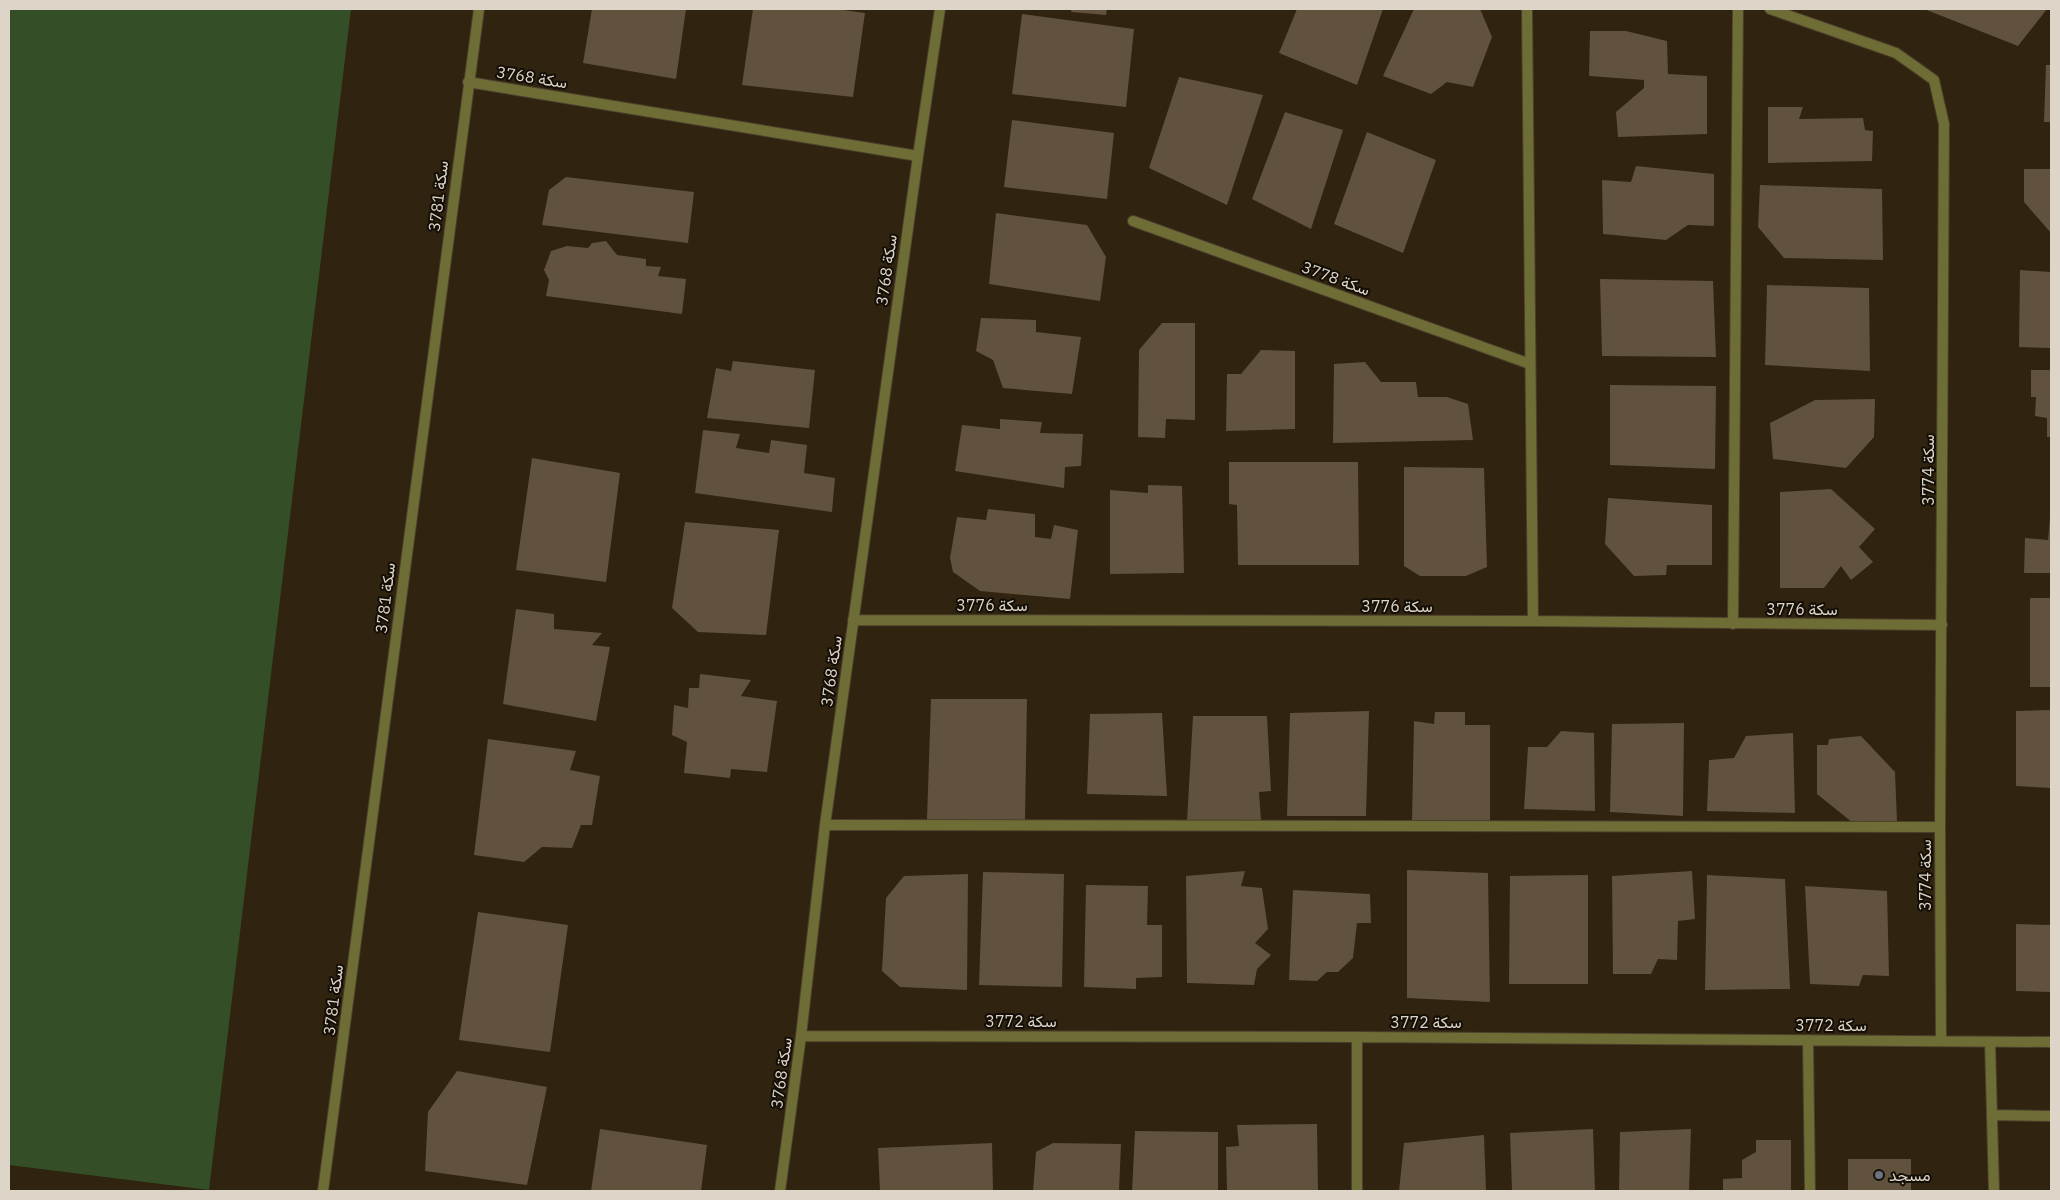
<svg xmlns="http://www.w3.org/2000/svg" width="2060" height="1200" font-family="'IBM Plex Sans',Vazirmatn,sans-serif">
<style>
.green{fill:#344f28}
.building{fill:#60523c}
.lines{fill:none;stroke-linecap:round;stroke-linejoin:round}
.service-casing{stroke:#4c3f2d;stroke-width:12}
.minor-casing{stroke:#4c3f2d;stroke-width:12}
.tertiary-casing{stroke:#4c3f2d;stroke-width:12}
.service{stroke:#6e6d36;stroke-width:10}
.minor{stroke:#6e6d36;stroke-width:10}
.tertiary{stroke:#6e6d36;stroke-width:10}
.worship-dot{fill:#6b7280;stroke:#130e06;stroke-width:2}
.labels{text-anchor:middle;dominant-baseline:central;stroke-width:4;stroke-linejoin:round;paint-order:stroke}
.street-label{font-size:16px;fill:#ded5c9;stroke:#130e06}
.poi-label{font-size:16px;fill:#ded5c9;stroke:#130e06;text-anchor:start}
</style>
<rect width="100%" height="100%" fill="#30230f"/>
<path class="green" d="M9 9H351L209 1190 9 1165Z"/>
<path class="building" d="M592 9H686L676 79 583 63Z
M753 9H836L865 13 853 97 742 85Z
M1072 9H1107L1106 15 1071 12Z
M1297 9H1383L1357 85 1279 53Z
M1414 9H1480L1492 37 1473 87 1447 82 1431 94 1383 76Z
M1924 9H2047L2018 46Z
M1022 14 1134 29 1126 107 1012 94Z
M1590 31H1626L1667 41 1668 74 1707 76V134L1618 137 1616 112 1644 88V80L1589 76Z
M2046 65H2051V122H2044Z
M1179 77 1263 95 1227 205 1149 168Z
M1768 107H1803L1799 119 1863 118 1865 130 1873 131 1872 161 1768 163Z
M1285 112 1343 130 1311 229 1252 199Z
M1012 120 1114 133 1107 199 1004 187Z
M1367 132 1436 160 1403 253 1334 224Z
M1636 166 1714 174V226L1688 225 1666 240 1603 234 1602 180 1631 182Z
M2024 169H2051V233L2024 202Z
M566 177 694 192 688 243 542 225 549 190Z
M1760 185 1882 189 1883 260 1784 258 1758 227Z
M996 213 1087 225 1106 257 1100 301 989 284Z
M606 241 617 255 646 259V266L661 267 658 276 686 279 682 314 546 296 549 280 544 270 551 251 567 246 588 248 592 243Z
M2020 270 2051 272V348L2019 347Z
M1600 279 1713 281 1716 357 1602 356Z
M1767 285 1869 288 1870 371 1765 365Z
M981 318 1036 320V332L1081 337 1072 394 1003 388 993 360 976 351Z
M1162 323H1195V420L1166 419 1165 438 1138 437 1139 350Z
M1261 350 1295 351V429L1226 431 1227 374H1241Z
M733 361 815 370 809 428 707 418 716 368 731 371Z
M1365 362 1381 382H1416L1418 397H1447L1468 404 1473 440 1333 443 1334 364Z
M2031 370H2051V437H2047V418L2035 416 2036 397H2031Z
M1610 385 1716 386 1715 469 1610 465Z
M1875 399 1874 437 1846 468 1773 459 1770 423 1815 400Z
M1000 419 1042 422 1040 433 1083 434 1081 466 1065 467 1064 488 955 471 962 425 1000 429Z
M703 430 740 434 736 448 769 453 771 440 807 445 804 473 835 478 832 512 695 493Z
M532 458 620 473 606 582 516 570Z
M1229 462H1358L1359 565H1238L1237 505 1229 504Z
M1404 467 1484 468 1487 567 1466 576H1420L1404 566Z
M1148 485 1182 486 1184 573 1110 574V490L1148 493Z
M1831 489 1875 529 1859 547 1873 562 1851 580 1841 566 1824 588H1780V492Z
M1608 498 1712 505V565H1667L1666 575 1634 576 1605 544Z
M988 509 1035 514V537L1051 539 1054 525 1078 530 1070 599 980 591 953 572 950 558 957 517 986 520Z
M2050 518 2051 573H2024L2025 538 2048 540Z
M685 522 779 530 766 635 698 632 672 608Z
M2030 598H2051V687H2030Z
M516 609 554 614V629L602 633 592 645 610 647 596 721 503 704Z
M700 674 751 680 741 696 777 701 767 772 731 769 730 778 684 773 687 742 672 735 674 705 688 708 689 688H699Z
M931 699H1027L1025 821 927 820Z
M2051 710V788L2016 786V711Z
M1369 711 1366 816H1287L1290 713Z
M1435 712H1465V725H1490V821H1412L1414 721 1434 724Z
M1162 713 1167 796 1087 794 1090 714Z
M1193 716H1267L1271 791 1259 792 1261 820 1187 821Z
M1684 723 1683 816 1610 812 1612 724Z
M1561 731 1594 733 1595 811 1524 809 1528 747H1547Z
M1793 733 1795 813 1707 811 1709 760 1734 758 1746 736Z
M1861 736 1895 772 1897 821 1853 823 1817 794V745H1828L1829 739Z
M488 739 576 751 570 770 600 776 592 825H581L572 848 542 847 524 862 474 855Z
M1407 870 1488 873 1490 1002 1407 998Z
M1245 871 1241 886 1262 888 1268 929 1255 943 1271 955 1257 969 1254 985 1187 983 1186 876Z
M1692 871 1695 919 1678 921 1677 960 1658 959 1651 974H1613L1612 876Z
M983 872 1064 874 1062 987 979 985Z
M968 874 967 990 900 987 882 971 886 898 904 876Z
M1588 875V984H1509L1510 876Z
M1707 875 1785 879 1790 989 1705 990Z
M1086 885 1148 886 1147 925H1162V977L1136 978V989L1084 987Z
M1805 886 1887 891 1889 976 1863 975 1859 986 1810 984Z
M1293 890 1370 894 1371 923H1357L1353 958 1338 972H1327L1317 981 1289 980Z
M478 912 568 925 550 1052 459 1040Z
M2016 924 2051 925V992L2016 991Z
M457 1071 547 1087 527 1185 425 1171 428 1112Z
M1317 1124 1318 1191H1227L1226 1147 1239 1146 1237 1125Z
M600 1129 707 1145 701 1191H591Z
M1593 1129 1595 1191H1512L1510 1133Z
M1691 1129 1689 1191H1619L1620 1132Z
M1135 1131 1218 1132V1191H1132Z
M1484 1135 1486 1191H1399L1404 1143Z
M1756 1140H1791V1191H1723V1179L1742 1178V1160L1756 1152Z
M992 1143 993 1191H880L878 1148Z
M1053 1143 1121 1144 1119 1191H1033L1036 1152Z
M1848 1159H1911V1191H1848Z"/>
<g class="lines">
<g class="service-casing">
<path id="service" d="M1733 624 1738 9
M825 825 1940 827
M1990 1042 1994 1191
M1992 1115 2051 1116"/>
</g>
<g class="minor-casing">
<path id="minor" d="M1527 9 1533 621
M1770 9 1896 53 1934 80 1944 124 1940 827 1941 1041
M468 82 918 156
M1133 221 1530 364
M853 620 1533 621 1942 625
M801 1036 1357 1037 2051 1042
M1808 1040 1810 1191
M780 1191 801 1036 825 825 918 156 940 9
M1357 1191V1037"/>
</g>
<g class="tertiary-casing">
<path id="tertiary" d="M323 1191 479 9"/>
</g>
<use href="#service" class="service"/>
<use href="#minor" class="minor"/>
<use href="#tertiary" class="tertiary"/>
</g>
<circle class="worship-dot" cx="1879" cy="1175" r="5"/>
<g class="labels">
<g class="street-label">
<text transform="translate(532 77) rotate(9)">سكة 3768</text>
<text transform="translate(438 196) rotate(-83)">سكة 3781</text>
<text transform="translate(886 270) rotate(-82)">سكة 3768</text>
<text transform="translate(1336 278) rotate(20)">سكة 3778</text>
<text transform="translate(1928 470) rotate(-90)">سكة 3774</text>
<text transform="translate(385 598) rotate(-83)">سكة 3781</text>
<text x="992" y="605">سكة 3776</text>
<text x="1397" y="606">سكة 3776</text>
<text x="1802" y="609">سكة 3776</text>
<text transform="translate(831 671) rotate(-82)">سكة 3768</text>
<text transform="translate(1925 875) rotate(-90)">سكة 3774</text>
<text transform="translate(333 1000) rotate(-83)">سكة 3781</text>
<text x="1021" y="1021">سكة 3772</text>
<text x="1426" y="1022">سكة 3772</text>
<text x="1831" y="1025">سكة 3772</text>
<text transform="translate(781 1073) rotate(-82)">سكة 3768</text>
</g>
<g class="poi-label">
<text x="1889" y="1175">مسجد</text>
</g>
</g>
<rect width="2060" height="1200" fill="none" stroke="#ded5c9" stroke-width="20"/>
</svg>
